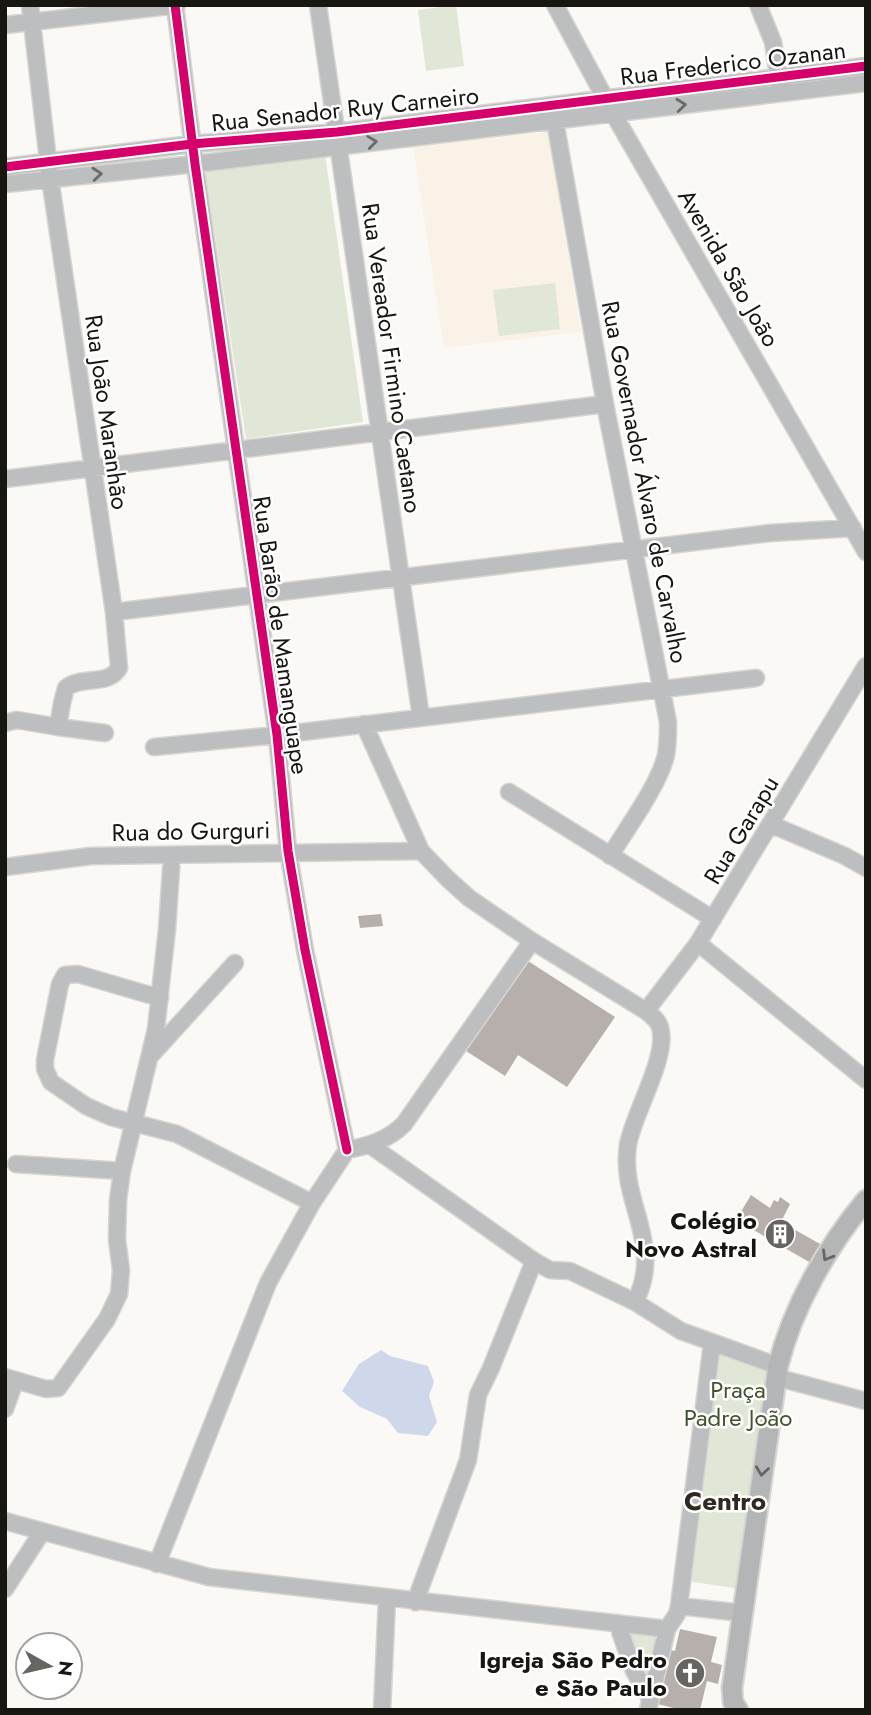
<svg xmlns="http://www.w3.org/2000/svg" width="871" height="1715" font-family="Jost,sans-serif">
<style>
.built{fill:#faf2e6}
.green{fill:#e0e7d7}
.water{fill:#cfd8eb}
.building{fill:#b6afab}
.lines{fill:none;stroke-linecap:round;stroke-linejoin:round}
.minor-casing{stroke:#d6d5d1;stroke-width:19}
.major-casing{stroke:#d6d5d1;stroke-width:23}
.minor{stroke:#bcbebf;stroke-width:16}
.major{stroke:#b4b5b6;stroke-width:19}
.cycleway-casing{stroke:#fff;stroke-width:13}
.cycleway{stroke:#d6006c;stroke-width:9}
.oneway{stroke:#6a6a68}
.oneway2{stroke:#666664}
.labels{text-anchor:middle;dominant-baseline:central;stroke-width:5;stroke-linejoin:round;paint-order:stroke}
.street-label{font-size:24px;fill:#181611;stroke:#fff}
.poi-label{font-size:24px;font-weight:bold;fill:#181611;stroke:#fff;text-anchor:end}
.park-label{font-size:24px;fill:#3f5529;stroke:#fff}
.neighbourhood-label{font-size:26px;font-weight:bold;fill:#2f291f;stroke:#fff}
</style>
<rect width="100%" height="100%" fill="#fbf9f5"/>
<path class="built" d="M548 132 581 332 444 348 413 146Z"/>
<path class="green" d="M456 5 464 66 426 71 418 10Z
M325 154 363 422 246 439 205 169Z
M555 283 560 329 499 336 493 290Z
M716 1354 771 1369 741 1589 687 1581Z
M630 1633 656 1637 647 1679 643 1680 627 1634Z"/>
<path class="water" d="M381 1350 390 1356 428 1366 434 1382 429 1396 437 1422 428 1436 398 1433 387 1419 360 1407 342 1391 359 1364Z"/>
<path class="building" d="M381 914 383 926 360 928 358 916Z
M528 961 615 1017 567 1087 518 1055 505 1076 466 1051Z
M751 1195 770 1208 774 1200 778 1202 780 1197 790 1204 781 1222 822 1245 811 1263 736 1220Z
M680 1629 717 1637 711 1662 722 1665 718 1684 707 1681 700 1710H682L653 1703 665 1649 675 1651Z"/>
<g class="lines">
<g class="minor-casing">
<path id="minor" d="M175 5 195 164 277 735 288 851 305 950 347 1150
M318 5 421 717
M555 5 613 113 866 552
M758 5 773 42 780 87
M5 25 177 5
M553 110 605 404 668 722C668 734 668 744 666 755 659 785 627 828 610 856
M5 167 192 144 337 132 866 66
M5 184 195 164 866 83
M5 479 605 404
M114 612 770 533 853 528
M5 723 17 720 58 727 62 703 66 688C81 675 108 687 119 668L114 612 50 178 30 5
M364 724 421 851 448 879 469 898 532 941 646 1011C652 1016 658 1020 660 1027 669 1056 633 1114 628 1145 619 1202 665 1243 635 1302
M58 727 105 733
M154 747 277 735 756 678
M509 792 713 919
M770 824 845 856 866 868
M5 867 91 856 421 851
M698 943 866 1080
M160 998 78 974 65 975 60 984 45 1060V1069L51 1082 86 1106 111 1117 177 1134 312 1203
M646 1011 698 943 866 666
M152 1054 235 963
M370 1145 534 1261 550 1270 570 1271 635 1302 681 1331 778 1366
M16 1164 122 1171
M5 1377 46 1389 58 1388 107 1319 119 1294 121 1270 117 1240 118 1200 122 1171 156 1029 167 929 172 855
M775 1377 866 1401
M5 1409 15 1381
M5 1521 209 1577 667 1629
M157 1564 268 1283 312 1203 347 1150C368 1146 388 1140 404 1124L532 941
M5 1589 42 1532
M415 1602 468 1460 478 1395 491 1368 534 1261
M679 1606 743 1613
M617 1623 634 1671 649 1697
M382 1710 387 1599
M648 1710 667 1629 677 1614 679 1606 712 1343"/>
</g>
<g class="major-casing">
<path id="major" d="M738 1710 733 1702 732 1688 778 1366C793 1306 827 1247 866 1200"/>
</g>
<use href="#minor" class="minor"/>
<use href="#major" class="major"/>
<g class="cycleway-casing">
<path id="cycleway" d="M175 5 195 164 277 735 288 851 305 950 347 1150
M5 167 192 144 337 132 866 66"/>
</g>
<use href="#cycleway" class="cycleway"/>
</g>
<defs><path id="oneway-chevron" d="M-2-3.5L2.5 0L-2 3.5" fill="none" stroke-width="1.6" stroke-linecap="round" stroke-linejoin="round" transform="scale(1.75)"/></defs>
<g class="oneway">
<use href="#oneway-chevron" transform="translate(681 105) rotate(-6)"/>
<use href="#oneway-chevron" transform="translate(372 142) rotate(-7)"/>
<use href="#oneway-chevron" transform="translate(97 174) rotate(-5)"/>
</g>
<g class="oneway2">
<use href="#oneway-chevron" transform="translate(827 1256) rotate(121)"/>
<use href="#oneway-chevron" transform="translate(762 1471) rotate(98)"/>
</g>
<defs>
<g id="building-disc" transform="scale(1.575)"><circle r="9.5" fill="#676561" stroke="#fff"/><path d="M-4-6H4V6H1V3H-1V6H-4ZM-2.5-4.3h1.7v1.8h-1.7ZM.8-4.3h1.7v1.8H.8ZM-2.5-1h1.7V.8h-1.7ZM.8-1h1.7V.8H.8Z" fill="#fff"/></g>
<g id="church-disc" transform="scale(1.575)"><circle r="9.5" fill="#676561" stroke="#fff"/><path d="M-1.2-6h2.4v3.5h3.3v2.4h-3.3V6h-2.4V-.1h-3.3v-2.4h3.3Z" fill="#fff"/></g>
</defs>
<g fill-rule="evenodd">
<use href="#building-disc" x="780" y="1234"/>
<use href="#church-disc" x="690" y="1673"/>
</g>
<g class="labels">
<g class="street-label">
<text transform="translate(733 63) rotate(-7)">Rua Frederico Ozanan</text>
<text transform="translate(345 109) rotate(-6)">Rua Senador Ruy Carneiro</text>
<text transform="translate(729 268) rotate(60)">Avenida São João</text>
<text transform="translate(392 358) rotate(82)">Rua Vereador Firmino Caetano</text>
<text transform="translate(107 412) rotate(82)">Rua João Maranhão</text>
<text transform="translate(645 482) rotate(79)">Rua Governador Álvaro de Carvalho</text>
<text transform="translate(281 635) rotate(82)">Rua Barão de Mamanguape</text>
<text transform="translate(741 830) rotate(-59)">Rua Garapu</text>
<text transform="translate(191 831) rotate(-1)">Rua do Gurguri</text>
</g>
<g class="poi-label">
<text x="757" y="1220">Colégio<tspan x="757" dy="28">Novo Astral</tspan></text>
<text x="667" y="1659">Igreja São Pedro<tspan x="667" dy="28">e São Paulo</tspan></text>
</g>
<g class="park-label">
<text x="738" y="1389">Praça<tspan x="738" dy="28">Padre João</tspan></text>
</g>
<g class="neighbourhood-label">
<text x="725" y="1501">Centro</text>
</g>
</g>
<rect width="871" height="1715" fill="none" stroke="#181611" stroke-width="14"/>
<g transform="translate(49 1666) rotate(98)"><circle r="33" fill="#ffffff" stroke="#a3a2a0" stroke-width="2"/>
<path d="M0-5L12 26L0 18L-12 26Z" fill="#676561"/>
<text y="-10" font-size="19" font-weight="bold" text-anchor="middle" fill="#181611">N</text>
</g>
</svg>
